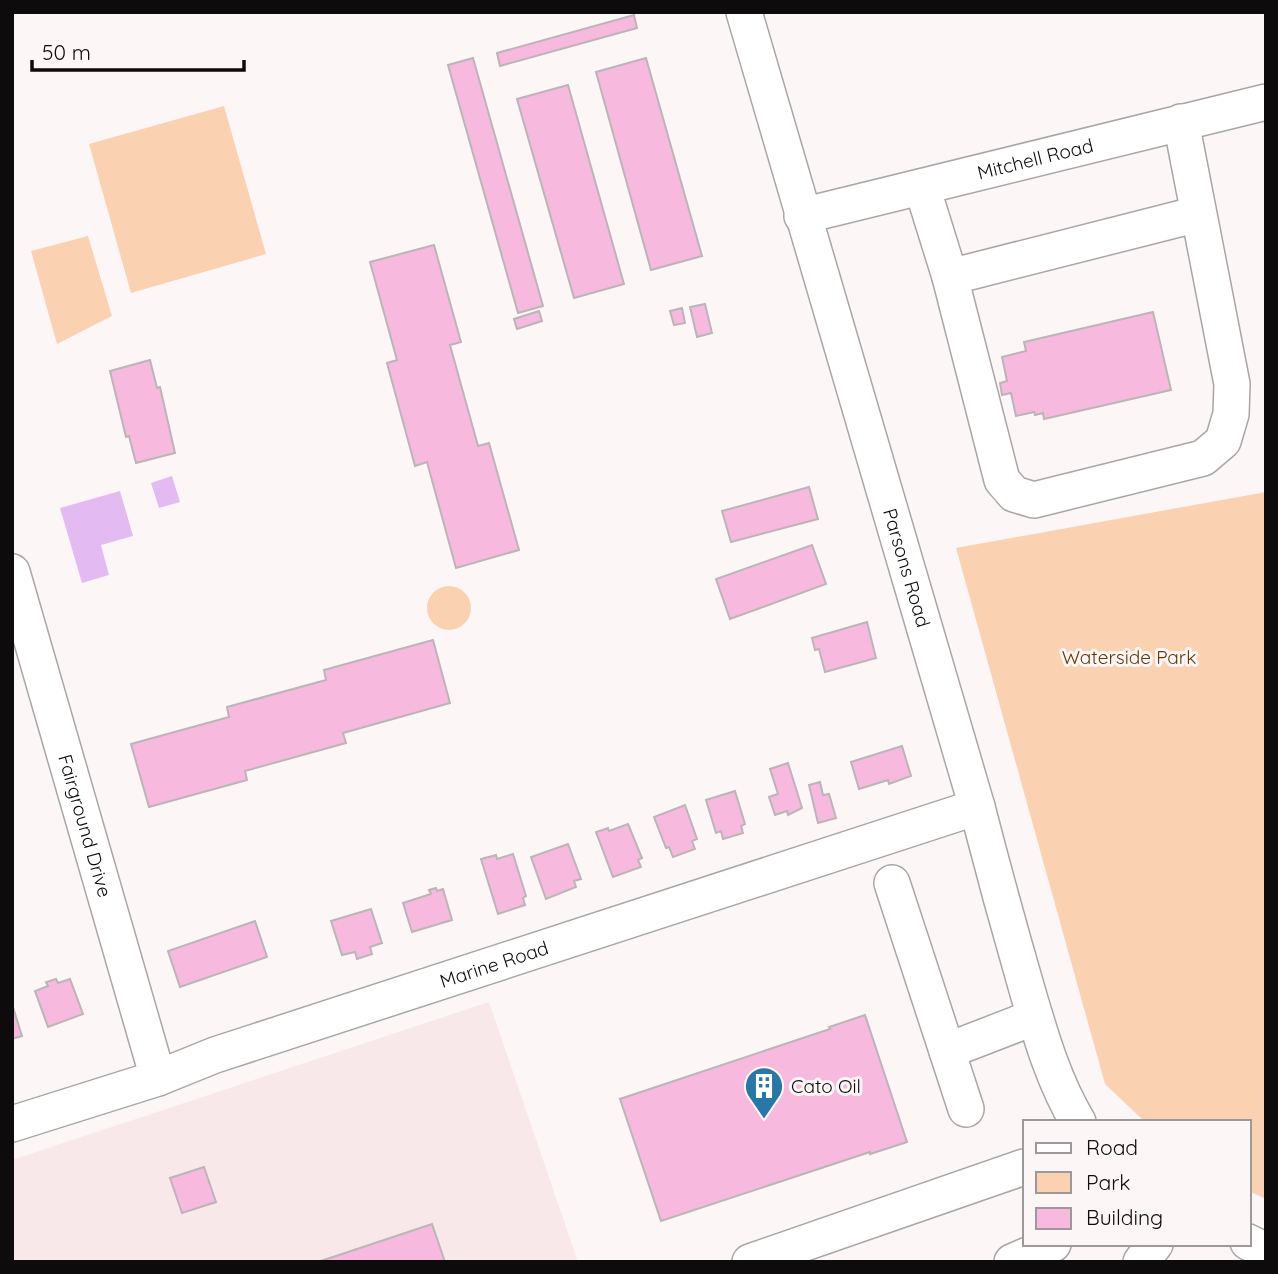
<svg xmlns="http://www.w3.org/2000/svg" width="1278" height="1274" font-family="Quicksand,sans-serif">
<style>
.built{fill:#f8e8ea}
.green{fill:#fbd2b1}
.water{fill:#e3baf1}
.building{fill:#f8b9de;stroke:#bbb5b8;stroke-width:2}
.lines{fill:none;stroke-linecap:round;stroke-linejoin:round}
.minor-casing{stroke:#aca5a6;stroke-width:38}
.minor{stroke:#fff;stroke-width:35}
.labels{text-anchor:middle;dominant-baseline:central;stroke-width:6;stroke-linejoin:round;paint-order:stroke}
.street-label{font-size:19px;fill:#0d0b0b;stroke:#fdf6f7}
.park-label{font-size:19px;fill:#683700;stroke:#fdf6f7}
.poi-label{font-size:19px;fill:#0d0b0b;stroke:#fdf6f7;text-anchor:start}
</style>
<rect width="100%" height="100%" fill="#fdf6f7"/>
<path class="built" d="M489 1002 578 1262H12V1160Z"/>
<path class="green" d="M224 106 266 254 131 293 89 144Z
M88 236 112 316 57 344 31 251Z
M1266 492V1199L1248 1191V1122H1145L1105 1084 956 548Z
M427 608a22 22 0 1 1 44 0a22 22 0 1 1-44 0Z"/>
<path class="water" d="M172 476 180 502 159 508 151 483Z
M120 491 133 536 101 545 109 575 82 583 60 508Z"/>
<path class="building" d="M634 15 637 28 500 66 497 53Z
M473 58 543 306 518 313 448 65Z
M646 58 702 256 651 270 596 72Z
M568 85 624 284 574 298 517 99Z
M434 245 461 342 450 345 478 446 489 443 519 550 456 568 427 462 415 466 387 363 397 360 370 262Z
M705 304 712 333 697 337 690 307Z
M682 308 685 323 674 325 670 311Z
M539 311 542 321 517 329 514 319Z
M1153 312 1171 390 1044 419 1043 413 1035 415 1034 412 1016 416 1011 393 1002 395 1000 383 1007 381 1002 357 1026 351 1024 342Z
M150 360 157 388 160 387 175 453 136 463 129 436 126 437 110 371Z
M809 487 818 519 731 542 722 511Z
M812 545 826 584 730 619 716 579Z
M867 622 876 658 825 672 819 649 815 650 812 638Z
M433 640 450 703 343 733 346 743 245 771 247 780 149 807 131 744 229 717 227 707 326 680 324 670Z
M902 746 911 776 889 784 888 780 859 789 851 762Z
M788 763 802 808 788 815 787 811 775 815 769 797 778 794 770 769Z
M820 782 823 795 829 794 836 818 818 823 809 785Z
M735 791 745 824 741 826 743 833 723 839 721 831 716 833 706 800Z
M685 805 697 839 692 841 695 849 673 857 669 847 666 848 654 817Z
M628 824 642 858 638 860 641 867 613 877 596 832 608 828 609 831Z
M568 844 581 879 574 881 576 887 546 899 531 857Z
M513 854 526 896 523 898 525 905 498 914 481 859 496 855 497 859Z
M436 888 437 891 443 889 452 920 412 932 403 903 431 894 429 890Z
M371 909 382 943 370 947 372 954 357 959 355 952 342 955 331 921Z
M255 921 267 957 180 987 168 951Z
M56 979 58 983 70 979 83 1014 48 1027 35 991 48 986 46 982Z
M12 1004 22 1036 12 1039Z
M865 1015 907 1142 870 1154V1152L661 1221 620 1099 830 1029 829 1027Z
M204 1167 216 1202 182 1213 170 1178Z
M432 1224 445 1262H318Z"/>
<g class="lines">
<g class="minor-casing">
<g id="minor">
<path id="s1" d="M744 12 977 807C993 869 1010 931 1028 993 1041 1037 1054 1082 1078 1122"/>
<path d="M922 187 950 277 1002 480 1014 494 1034 500 1203 458 1223 441 1231 414 1232 384 1181 122"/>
<path id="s2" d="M802 216 1266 102"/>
<path d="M950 277 1198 214"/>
<path id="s3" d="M12 572 158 1078"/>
<path d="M892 883 966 1109"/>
<path d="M947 1051 1035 1017"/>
<path id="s4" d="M12 1124 158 1078 215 1055 977 807"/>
<path d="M1248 1242 1266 1251"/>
<path d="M750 1262 1024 1167"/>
<path d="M1012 1262 1053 1244"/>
<path d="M1141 1262 1155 1244"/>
</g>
</g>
<use href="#minor" class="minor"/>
</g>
<defs>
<g id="building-pin" transform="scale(2.0125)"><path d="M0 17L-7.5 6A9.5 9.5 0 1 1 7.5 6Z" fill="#2778a9" stroke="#fdf6f7"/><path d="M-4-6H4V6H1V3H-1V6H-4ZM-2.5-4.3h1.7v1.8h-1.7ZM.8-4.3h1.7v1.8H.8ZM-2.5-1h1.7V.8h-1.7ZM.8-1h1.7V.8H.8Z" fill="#fff"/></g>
</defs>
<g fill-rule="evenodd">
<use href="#building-pin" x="764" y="1086"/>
</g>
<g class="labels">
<g class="street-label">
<text stroke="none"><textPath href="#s2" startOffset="240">Mitchell Road</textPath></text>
<text stroke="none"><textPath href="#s1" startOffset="579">Parsons Road</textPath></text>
<text stroke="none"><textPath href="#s3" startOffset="264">Fairground Drive</textPath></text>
<text stroke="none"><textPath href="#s4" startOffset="508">Marine Road</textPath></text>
</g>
<g class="park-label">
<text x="1129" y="657">Waterside Park</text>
</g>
<g class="poi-label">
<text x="791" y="1086">Cato Oil</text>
</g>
</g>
<rect width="1278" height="1274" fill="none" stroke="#0d0b0b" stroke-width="28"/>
<rect x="1023" y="1120" width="228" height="126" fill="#fdf6f7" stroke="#9d9899" stroke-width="2"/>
<rect x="1036" y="1143" width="35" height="10" fill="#ffffff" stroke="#9d9899" stroke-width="2"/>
<text x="1086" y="1155" font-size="21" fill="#0d0b0b">Road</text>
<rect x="1036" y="1172" width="35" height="21" fill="#fbd2b1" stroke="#9d9899" stroke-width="2"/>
<text x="1086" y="1190" font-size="21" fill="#0d0b0b">Park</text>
<rect x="1036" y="1208" width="35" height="21" fill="#f8b9de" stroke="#9d9899" stroke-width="2"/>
<text x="1086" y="1225" font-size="21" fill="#0d0b0b">Building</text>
<path d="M32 60v10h212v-10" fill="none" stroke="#0d0b0b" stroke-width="3.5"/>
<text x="42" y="60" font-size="21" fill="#0d0b0b" stroke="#fdf6f7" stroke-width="5" paint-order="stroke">50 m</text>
</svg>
